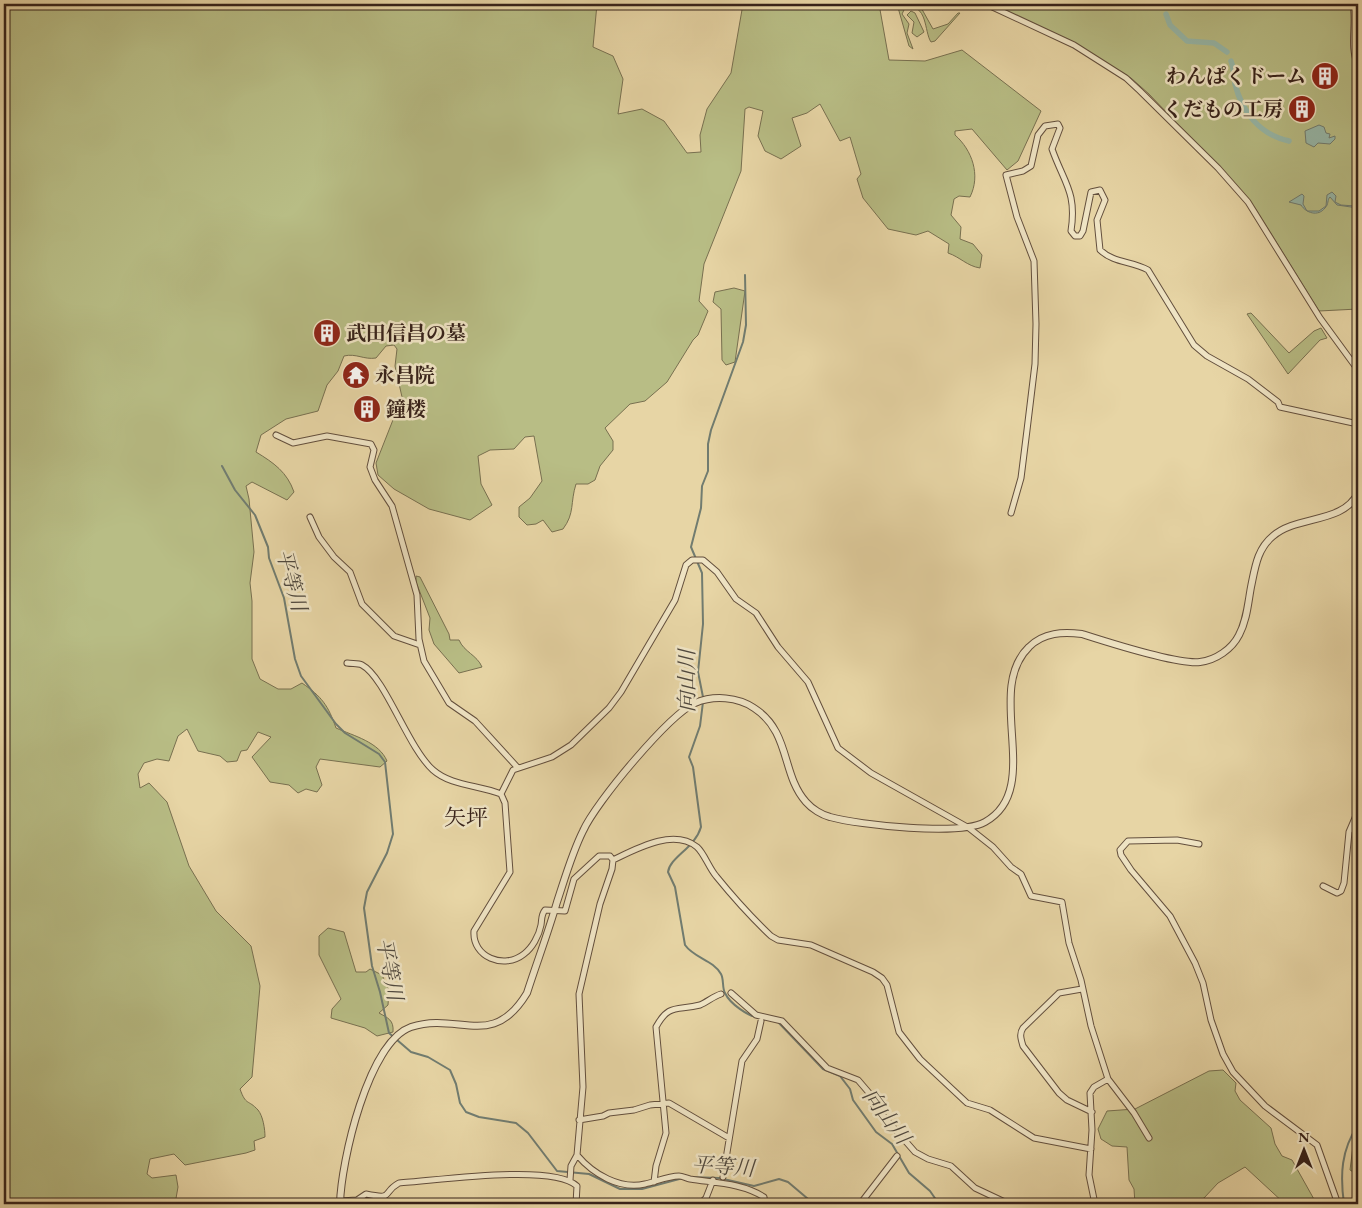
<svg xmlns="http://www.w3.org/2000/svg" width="1362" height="1208" font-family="'EB Garamond','Noto Serif JP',serif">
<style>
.green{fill:#b8bd85;stroke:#787050}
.water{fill:#97b8a9;stroke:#717c70}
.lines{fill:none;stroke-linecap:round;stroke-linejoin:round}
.stream{stroke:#717c70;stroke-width:2}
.canal{stroke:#97b8a9;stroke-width:5.5}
.minor-casing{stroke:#634f3d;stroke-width:7}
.tertiary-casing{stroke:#634f3d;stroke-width:8}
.minor{stroke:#efe4c4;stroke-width:5}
.tertiary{stroke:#efe4c4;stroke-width:6}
.labels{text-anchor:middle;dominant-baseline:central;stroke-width:5;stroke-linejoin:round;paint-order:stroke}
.poi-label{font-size:20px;font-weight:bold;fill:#37221a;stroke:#efe4c4;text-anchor:start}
.water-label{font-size:21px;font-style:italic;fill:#4f483e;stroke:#efe4c4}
.quarter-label{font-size:22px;fill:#37221a;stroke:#efe4c4}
</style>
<rect width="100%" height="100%" fill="#e7d5a5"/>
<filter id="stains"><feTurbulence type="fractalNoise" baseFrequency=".004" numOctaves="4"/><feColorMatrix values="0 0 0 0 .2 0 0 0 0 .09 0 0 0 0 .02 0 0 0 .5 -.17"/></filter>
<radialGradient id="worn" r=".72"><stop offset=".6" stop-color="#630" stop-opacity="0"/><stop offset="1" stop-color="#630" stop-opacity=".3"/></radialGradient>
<path class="green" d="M4 4H597L593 47 613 56 623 79 618 114 642 109 664 121 687 153 701 152 700 135 707 109 731 73 743 4H879L889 60 925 61 962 50 1041 111 1018 161 1007 170 972 129 955 131V135C972 150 981 175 970 197L959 196 954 199 951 215 961 227 960 239 973 244 982 255 980 268C967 266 960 257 948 253L949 244 928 231 916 235 888 229 863 198 857 179 861 174 850 137 840 141 820 104 807 113 792 118 801 146 781 159 765 151 758 136 763 111 749 107 745 109 741 171 704 264 699 301 708 311 698 335 693 340 667 382 645 401 630 404 605 428 613 441V450L600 466 595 480 588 484H576C570 503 575 513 563 529L552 532 543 520 536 524 527 525 519 517V507L530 498 542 481 534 436 525 437 514 449 490 450 478 456 481 484 492 505 470 520 429 509 394 489 378 475 376 463 402 397 395 366 397 349 394 345 386 346 376 358C364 360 356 353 344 356L338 371 327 385 318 411 286 419 261 435 256 452C274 463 287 472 294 492L287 500 252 482 246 486 249 499 254 552 250 583 252 601V659L260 679 278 689H291L302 683C322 697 328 705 336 728 354 736 379 742 387 761L380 767 320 759 316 767 322 785 317 792 306 789 298 793 289 785 270 782 252 757 271 737 258 732 247 750 241 751 237 761 227 762 220 756 198 751 187 729 178 736 169 761 157 759 144 763 138 774 140 788 149 783 167 802 189 866 216 911 251 946 260 986 252 1077 240 1089C246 1106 248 1099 258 1110 263 1116 265 1129 265 1137L254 1141 255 1150 246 1153 185 1165 174 1154 150 1159 147 1174 152 1178 176 1175 178 1187 175 1204H4Z
M897 4H919L933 29 948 24 958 13H960L935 41 931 42C924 32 928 2 905 8L902 14 909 24 907 33 913 49 909 46Z
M987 4H1358V309L1319 311 1255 208 1234 183 1149 94 1131 78 1094 55Z
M911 11 915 13 924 32 917 37 912 33 914 22 907 15Z
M734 288 745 291 735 362 726 365 722 360 721 309 713 302 715 292Z
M1251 313 1289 353 1314 331 1321 328 1327 338 1320 340 1288 374 1247 314Z
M416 576 420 577 449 634 450 640H459C464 652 477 655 482 667L459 673 434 644 429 630 430 618 416 582Z
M328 928 344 932 356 972H366L370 969 382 975 389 990 388 1005 379 1013C388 1018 394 1020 393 1032L377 1036 365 1028 331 1018 332 1009 341 999 319 955V936Z
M1223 1070 1236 1083 1235 1091 1240 1100 1271 1128 1275 1144 1282 1156 1292 1160 1315 1201 1320 1204H1285L1245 1167 1218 1183 1204 1198 1194 1204H1135L1134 1189 1129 1180 1127 1147 1112 1146 1101 1139 1098 1129 1107 1111 1135 1109 1209 1071Z
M1358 1138V1175L1350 1170 1353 1146Z"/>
<path class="water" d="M1319 125 1324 127 1326 133 1330 134 1329 138 1335 136V139L1330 144 1318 143 1314 147 1306 143 1305 131Z
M1332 192 1336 196 1335 202 1341 205 1355 206 1358 197V208L1337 205 1330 197C1327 200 1329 204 1325 208 1318 217 1306 213 1301 205L1289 202 1302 194 1304 196 1303 204 1307 211H1319L1326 206 1327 195Z"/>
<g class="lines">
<path class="stream" d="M222 466 235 490 255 515 268 547 269 558 284 598 295 659 301 676 336 724 345 733 379 754 385 762 393 834 387 853 367 892 364 908 372 966 380 992 389 1033 411 1052 428 1057 450 1070 456 1084 460 1103 466 1112 479 1117 516 1123 528 1133 557 1171 589 1174 620 1189H642L683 1178
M703 697 698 672 703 624 702 573 691 547 701 508 702 486 708 471V444L711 430 743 342 746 325 745 275
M703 702 700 726 689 757 693 767 701 827C695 848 670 857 668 872L675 887 685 945C694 958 713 960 721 974 724 979 722 988 725 993 730 1004 748 1016 759 1018
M778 1022 823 1069 840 1076 850 1089 853 1100 876 1132 892 1144 909 1173 930 1191 939 1204
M688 1177 719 1178 754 1186 779 1179 788 1182 814 1204
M1344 1204C1340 1175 1341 1150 1358 1125"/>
<path class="canal" d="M1166 14 1170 25 1187 41 1214 43 1227 52
M1231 61C1234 69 1234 76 1235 84 1242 112 1260 135 1289 141"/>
<g class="minor-casing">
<path id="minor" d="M973 4H983
M986 4 1074 45 1126 78 1140 91 1218 168 1248 202 1320 318 1358 370
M1353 4C1357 25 1349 46 1358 65
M276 435 293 443 327 436 371 444 374 450 370 467 375 480 392 506 417 595 419 639 424 661 449 703 475 721 518 768
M1011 513 1021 478 1027 430 1035 364 1036 324 1034 261 1017 217 1006 175 1023 171 1031 166 1038 135 1045 126 1058 124 1060 128 1052 149C1064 183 1077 192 1071 231L1075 236H1080L1083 231 1091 192 1100 190 1105 200 1097 220 1100 250C1114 263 1131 261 1148 270L1194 345 1207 356 1248 379 1278 402 1280 407 1358 424
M310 517 319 537 334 557 350 572 362 604 394 636 420 645
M347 663C352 664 358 663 362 665 385 677 408 748 433 770 451 786 479 785 501 794
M1199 844 1177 840 1128 841 1120 850 1121 855 1131 870 1170 916 1195 963 1203 983 1211 1020 1223 1054 1233 1072 1265 1106 1317 1145 1338 1204
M613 860 610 856H599L574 879 565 911 545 910C541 915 542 919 541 925 539 936 532 948 524 954 504 970 472 957 474 931L510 872 505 803 501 794 513 770 552 757 571 745 609 708 621 692 675 600 686 565 692 560H703L717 572 736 599 756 613 778 647 808 682 838 748 871 773 969 828 993 847 1011 867 1021 874 1031 896 1062 902 1069 943 1081 980 1091 1026 1108 1079 1094 1087 1090 1093 1092 1130 1089 1175 1095 1204
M613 860C636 849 673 828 697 847 704 853 709 868 716 876 733 897 751 917 771 936L778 940 811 945 873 972 882 978 887 985 899 1032 920 1059 967 1103 990 1110 1034 1138 1091 1149
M1323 886 1337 893 1341 891 1344 883 1349 832 1358 811
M1082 989 1059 993 1023 1028C1019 1034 1021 1039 1023 1046L1059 1093 1067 1100 1092 1112
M731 993 756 1015 782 1021 827 1068 858 1080 870 1094 879 1111 915 1152 928 1159 951 1166 975 1188 1009 1204
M1108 1079 1134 1113 1149 1138
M579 1120 603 1116 609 1113 634 1110 650 1105 669 1103 729 1138
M577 1155C593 1174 620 1190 645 1184 655 1182 668 1176 679 1176 682 1176 686 1178 690 1179 715 1183 742 1183 764 1197L765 1204
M723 1177 742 1061 757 1039 761 1021
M570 1180 571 1166 577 1155 583 1087 579 994 600 904 612 869 613 860
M654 1182 656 1166 666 1133 656 1027C669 1003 677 1011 700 1005 707 1002 714 996 721 994
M340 1201 357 1200 366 1194C395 1200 381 1193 399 1183 435 1181 553 1163 577 1186L576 1204
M700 1204 706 1198 713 1180
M860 1204 897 1156"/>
</g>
<g class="tertiary-casing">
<path id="tertiary" d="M340 1204C341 1162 368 1042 411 1027 459 1011 492 1051 527 993 537 962 548 933 557 902 565 878 572 853 583 831 596 802 668 716 695 703 714 695 738 697 754 708 791 732 781 774 806 802 812 809 822 815 830 817 859 825 960 836 985 822 1045 789 983 691 1029 647 1044 632 1063 632 1082 634 1107 642 1178 665 1200 662 1216 660 1232 649 1239 635 1247 620 1248 603 1251 587 1255 568 1257 549 1273 536 1297 515 1343 524 1358 493"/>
</g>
<use href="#minor" class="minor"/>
<use href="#tertiary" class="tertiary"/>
</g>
<defs>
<g id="building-disc" transform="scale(1.4375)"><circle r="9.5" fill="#8f2418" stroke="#efe4c4"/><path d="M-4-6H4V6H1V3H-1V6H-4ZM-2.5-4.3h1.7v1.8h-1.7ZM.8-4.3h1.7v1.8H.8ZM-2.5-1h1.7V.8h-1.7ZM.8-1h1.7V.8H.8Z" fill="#fff"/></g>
<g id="temple-disc" transform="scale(1.4375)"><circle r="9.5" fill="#8f2418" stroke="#efe4c4"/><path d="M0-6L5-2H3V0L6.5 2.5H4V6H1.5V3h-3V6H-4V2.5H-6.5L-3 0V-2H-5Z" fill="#fff"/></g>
</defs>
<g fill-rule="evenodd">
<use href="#building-disc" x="1325" y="76"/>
<use href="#building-disc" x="1302" y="109"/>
<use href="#building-disc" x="327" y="333"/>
<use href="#temple-disc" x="356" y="375"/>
<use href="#building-disc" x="367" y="409"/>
</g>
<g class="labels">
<g class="poi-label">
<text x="1306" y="76" text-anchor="end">わんぱくドーム</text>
<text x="1283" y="109" text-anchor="end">くだもの工房</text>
<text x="346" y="333">武田信昌の墓</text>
<text x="375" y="375">永昌院</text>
<text x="386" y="409">鐘楼</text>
</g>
<g class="water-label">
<text transform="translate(292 580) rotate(75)">平等川</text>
<text transform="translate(686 681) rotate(-90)">向山川</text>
<text transform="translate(390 969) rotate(79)">平等川</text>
<text transform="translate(887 1116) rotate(53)">向山川</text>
<text transform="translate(723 1166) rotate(4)">平等川</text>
</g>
<g class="quarter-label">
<text x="466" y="817">矢坪</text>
</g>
</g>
<rect width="1362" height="1208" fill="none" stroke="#e7d5a5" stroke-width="20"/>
<rect x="5" y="5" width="1352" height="1198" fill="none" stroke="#37221a" stroke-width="2.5"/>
<rect x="10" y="10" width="1342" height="1188" fill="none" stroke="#37221a"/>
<g transform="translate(1304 1150)" stroke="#efe4c4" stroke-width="4" paint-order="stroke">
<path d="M0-4L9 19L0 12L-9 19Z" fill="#37221a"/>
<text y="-8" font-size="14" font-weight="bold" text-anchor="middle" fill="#37221a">N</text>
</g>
<rect width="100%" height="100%" filter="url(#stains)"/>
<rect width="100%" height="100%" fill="url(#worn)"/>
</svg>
